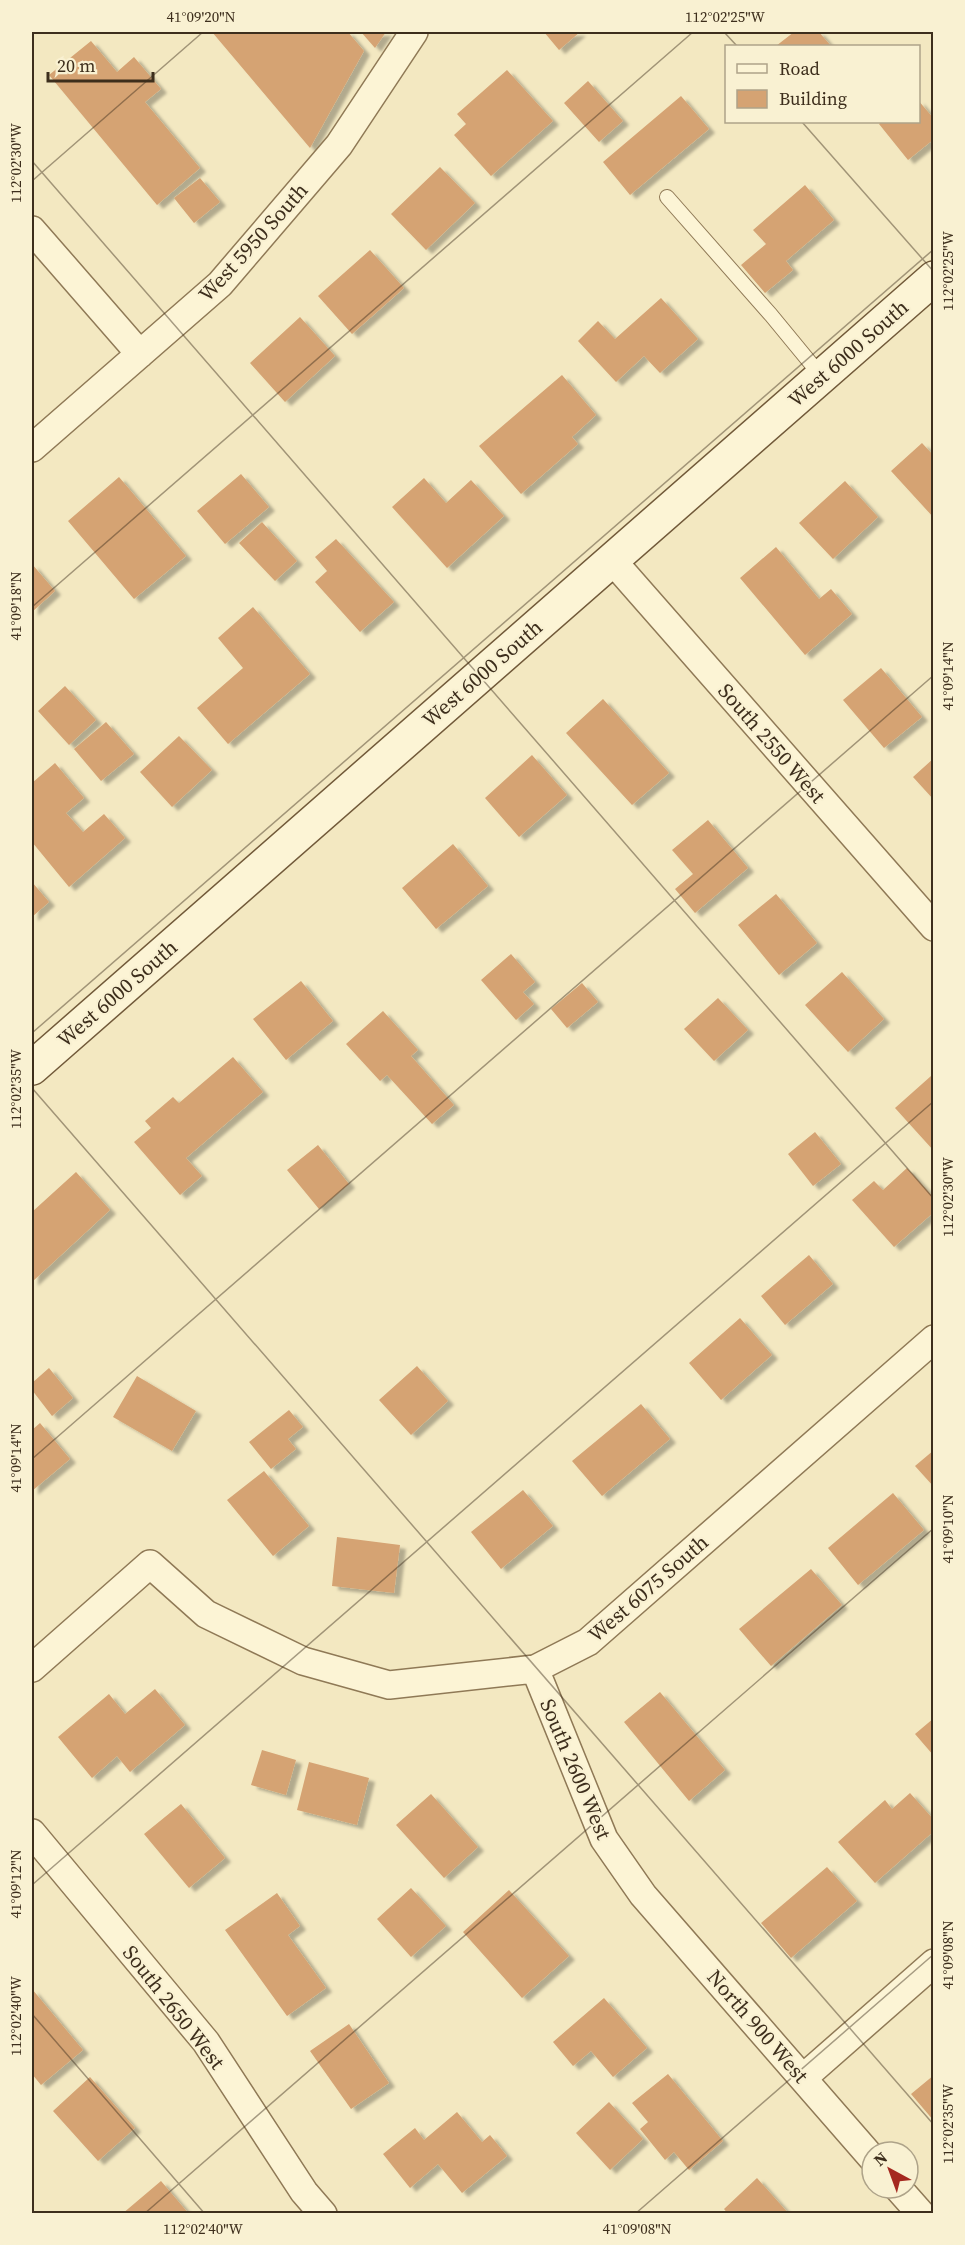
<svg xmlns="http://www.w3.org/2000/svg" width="965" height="2245" font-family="'Source Serif 4',serif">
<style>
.building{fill:#d5a373;filter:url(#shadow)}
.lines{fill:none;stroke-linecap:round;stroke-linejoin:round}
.lane-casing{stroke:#8f7956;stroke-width:16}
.street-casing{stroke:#8f7956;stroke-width:30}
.secondary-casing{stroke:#715939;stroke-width:36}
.lane{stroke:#fcf4d5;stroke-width:14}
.street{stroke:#fcf4d5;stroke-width:27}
.secondary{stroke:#fcf4d5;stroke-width:33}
.ticks{fill:none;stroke:#3d2e1c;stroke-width:1.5;stroke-opacity:0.45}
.labels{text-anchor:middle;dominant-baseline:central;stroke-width:4.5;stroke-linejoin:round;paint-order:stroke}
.street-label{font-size:21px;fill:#3d2e1c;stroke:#f9f1d2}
.neatline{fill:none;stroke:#3d2e1c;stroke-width:2}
.ticks-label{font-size:15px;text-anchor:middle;fill:#3d2e1c}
</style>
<defs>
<filter id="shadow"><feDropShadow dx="6" dy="4" stdDeviation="1.5" flood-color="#0004"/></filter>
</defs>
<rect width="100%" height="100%" fill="#f3e8c1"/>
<path class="building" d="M212 32H348L364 51 310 148Z
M361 32H386L375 48Z
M544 32H580L559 50Z
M794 32H819L831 46H776Z
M91 41 117 72 134 57 161 89 145 102 200 168 157 205 49 75Z
M507 70 553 121 491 176 454 135 466 124 457 114Z
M588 81 623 121 599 142 564 103Z
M681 96 709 129 630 195 603 162Z
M918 100 934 119V139L908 160 879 124 881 122H918Z
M440 167 475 203 426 250 391 214Z
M200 178 220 202 194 223 174 198Z
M805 185 834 220 786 261 793 270 765 293 741 265 766 244 753 230Z
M370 250 404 288 352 334 318 296Z
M661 298 698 339 660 373 644 356 616 382 578 341 598 321 615 339Z
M300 317 335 356 285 402 250 363Z
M562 375 596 415 572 437 578 444 521 494 479 446Z
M922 443 934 456V518L891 471Z
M241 474 269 507 225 544 197 511Z
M119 477 186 556 134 599 68 521Z
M424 478 446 503 471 480 504 516 447 568 392 507Z
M845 481 878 517 833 559 799 523Z
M262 522 297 561 275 581 239 543Z
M336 539 394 602 360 632 315 582 327 571 315 557Z
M776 547 819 599 831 589 852 614 805 655 740 578Z
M32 564 55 591 32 612Z
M253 607 310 674 228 744 197 708 243 668 218 638Z
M881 668 922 717 884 748 843 700Z
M65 686 96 720 69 745 38 711Z
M603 699 669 773 632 805 566 733Z
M106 722 134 754 101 781 74 749Z
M179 736 212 770 172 807 140 772Z
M532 755 567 795 519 837 485 798Z
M934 758V800L913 777Z
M55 763 84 798 66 813 83 832 104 814 125 838 69 887 32 842V783Z
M708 820 748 868 695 913 675 889 693 874 672 850Z
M453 844 488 886 436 929 402 888Z
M32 882 49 902 32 917Z
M776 894 817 943 779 975 738 925Z
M511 954 535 982 523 992 534 1004 516 1020 481 980Z
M842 972 884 1019 848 1052 805 1005Z
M301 981 333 1021 286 1060 253 1019Z
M582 983 598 1002 567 1028 551 1009Z
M718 998 748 1030 714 1061 684 1029Z
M383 1011 418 1050 411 1056 454 1105 432 1124 387 1075 380 1081 346 1044Z
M233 1057 263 1092 186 1158 202 1176 180 1195 134 1142 151 1128 145 1121 173 1097 179 1103Z
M931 1076 934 1079V1151L895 1108Z
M815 1132 841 1164 813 1186 788 1154Z
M318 1145 349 1184 319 1209 287 1170Z
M907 1168 934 1198V1212L894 1247 852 1200 874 1181 883 1190Z
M76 1172 110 1210 32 1282V1212Z
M809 1255 833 1284 785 1325 761 1296Z
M740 1318 772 1355 721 1400 689 1363Z
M417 1366 448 1401 411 1435 379 1400Z
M49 1368 73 1398 52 1416 32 1390V1383Z
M137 1376 196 1411 172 1451 113 1417Z
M641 1404 670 1439 602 1496 572 1461Z
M289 1410 303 1427 288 1439 296 1449 271 1469 249 1442Z
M40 1423 70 1459 32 1491V1430Z
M934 1450V1487L915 1466Z
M264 1471 309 1526 273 1556 227 1500Z
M523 1490 553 1526 501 1569 471 1532Z
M893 1493 924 1530 858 1585 828 1548Z
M337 1537 400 1545 394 1593 332 1586Z
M811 1569 842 1605 771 1666 739 1629Z
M155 1689 185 1725 130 1772 117 1756 92 1778 58 1737 109 1694 125 1714Z
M660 1692 725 1770 689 1801 624 1722Z
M934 1718V1756L915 1734Z
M262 1750 296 1760 286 1795 251 1785Z
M309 1762 369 1778 357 1825 297 1810Z
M910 1793 934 1820V1831L875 1883 838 1842 885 1800 892 1809Z
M431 1794 478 1847 444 1878 396 1825Z
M181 1804 225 1858 189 1888 144 1834Z
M827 1867 857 1901 791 1958 761 1923Z
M411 1888 446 1926 411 1957 377 1919Z
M509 1890 569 1956 522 1998 463 1932Z
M277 1893 300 1926 288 1935 326 1988 287 2016 225 1930Z
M32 1989 83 2050 41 2085 32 2074Z
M604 1998 647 2048 613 2077 591 2051 573 2066 553 2042Z
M349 2024 389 2083 351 2109 310 2051Z
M668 2074 723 2141 689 2170 674 2152 665 2160 640 2129 648 2122 632 2103Z
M934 2075V2121L911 2094Z
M90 2077 135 2128 98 2161 53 2111Z
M609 2102 643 2139 610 2170 576 2133Z
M457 2112 482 2142 490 2135 507 2156 462 2193 438 2164 410 2188 383 2154 415 2128 424 2140Z
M757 2178 789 2214H728L724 2209Z
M161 2181 189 2214H122Z"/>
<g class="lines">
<g class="lane-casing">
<path id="lane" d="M667 197 771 315 822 377"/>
</g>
<g class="street-casing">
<path id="street" d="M32 230 140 354
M32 448 220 284 339 145 414 32
M611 559 934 927
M32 1668 150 1564 206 1614 303 1661 389 1685 535 1669 588 1642 934 1339
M535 1669 604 1839 643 1895 872 2158
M32 1833 206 2042 304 2192 323 2214
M803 2078 934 1963
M898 2188 921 2214"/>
</g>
<g class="secondary-casing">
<path id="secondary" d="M32 1068 934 278"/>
</g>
<use href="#lane" class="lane"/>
<use href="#street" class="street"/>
<use href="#secondary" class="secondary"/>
</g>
<path class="ticks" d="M724 32 737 46M802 122 934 272M32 161 934 1199M32 181 203 32M32 607 693 32M32 1033 934 249M32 1088 934 2125M32 1459 934 675M32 1885 934 1101M32 2014 205 2214M144 2214 934 1528M635 2214 934 1954"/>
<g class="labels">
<g class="street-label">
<text transform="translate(253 242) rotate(-48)">West 5950 South</text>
<text transform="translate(848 353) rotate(-41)">West 6000 South</text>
<text transform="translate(482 673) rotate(-41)">West 6000 South</text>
<text transform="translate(772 743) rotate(49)">South 2550 West</text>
<text transform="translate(117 993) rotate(-41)">West 6000 South</text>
<text transform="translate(648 1588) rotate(-41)">West 6075 South</text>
<text transform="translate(576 1769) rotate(67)">South 2600 West</text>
<text transform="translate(174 2007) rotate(52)">South 2650 West</text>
<text transform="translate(758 2026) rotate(49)">North 900 West</text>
</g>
</g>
<rect width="965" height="2245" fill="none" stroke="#f9f1d2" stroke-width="66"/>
<rect x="725" y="45" width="195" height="78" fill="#f9f1d2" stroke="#aea389" stroke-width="1.5"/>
<rect x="737" y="64" width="30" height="9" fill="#fcf4d5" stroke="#aea389" stroke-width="1.5"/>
<text x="779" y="75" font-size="18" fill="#3d2e1c">Road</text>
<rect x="737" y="90" width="30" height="18" fill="#d5a373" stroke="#aea389" stroke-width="1.5"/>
<text x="779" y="105" font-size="18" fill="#3d2e1c">Building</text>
<g transform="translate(890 2170) rotate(319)"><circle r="28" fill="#f9f1d2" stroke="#aea389" stroke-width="1.5"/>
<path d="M0-4.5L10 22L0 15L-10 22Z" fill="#a5281f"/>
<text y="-9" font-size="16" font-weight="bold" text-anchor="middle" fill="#3d2e1c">N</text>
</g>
<path d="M48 72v9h105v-9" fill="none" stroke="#3d2e1c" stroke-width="3"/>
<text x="57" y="72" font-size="18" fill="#3d2e1c" stroke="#f9f1d2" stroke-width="4.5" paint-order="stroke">20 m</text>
<rect x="33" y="33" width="899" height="2179" class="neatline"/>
<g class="ticks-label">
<text x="201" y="22">41°09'20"N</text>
<text x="725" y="22">112°02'25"W</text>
<text transform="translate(16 163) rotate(-90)" y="5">112°02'30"W</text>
<text transform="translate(948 271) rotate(-90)" y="5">112°02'25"W</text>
<text transform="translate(16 606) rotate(-90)" y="5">41°09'18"N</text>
<text transform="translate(948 676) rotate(-90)" y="5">41°09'14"N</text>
<text transform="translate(16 1089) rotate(-90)" y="5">112°02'35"W</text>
<text transform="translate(948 1197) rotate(-90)" y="5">112°02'30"W</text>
<text transform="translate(16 1458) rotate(-90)" y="5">41°09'14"N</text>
<text transform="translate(948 1529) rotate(-90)" y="5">41°09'10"N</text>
<text transform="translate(16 1884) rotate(-90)" y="5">41°09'12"N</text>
<text transform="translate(948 1955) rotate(-90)" y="5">41°09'08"N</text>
<text transform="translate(16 2016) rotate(-90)" y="5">112°02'40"W</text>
<text transform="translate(948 2124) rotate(-90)" y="5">112°02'35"W</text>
<text x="203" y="2234">112°02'40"W</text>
<text x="637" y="2234">41°09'08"N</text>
</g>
</svg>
